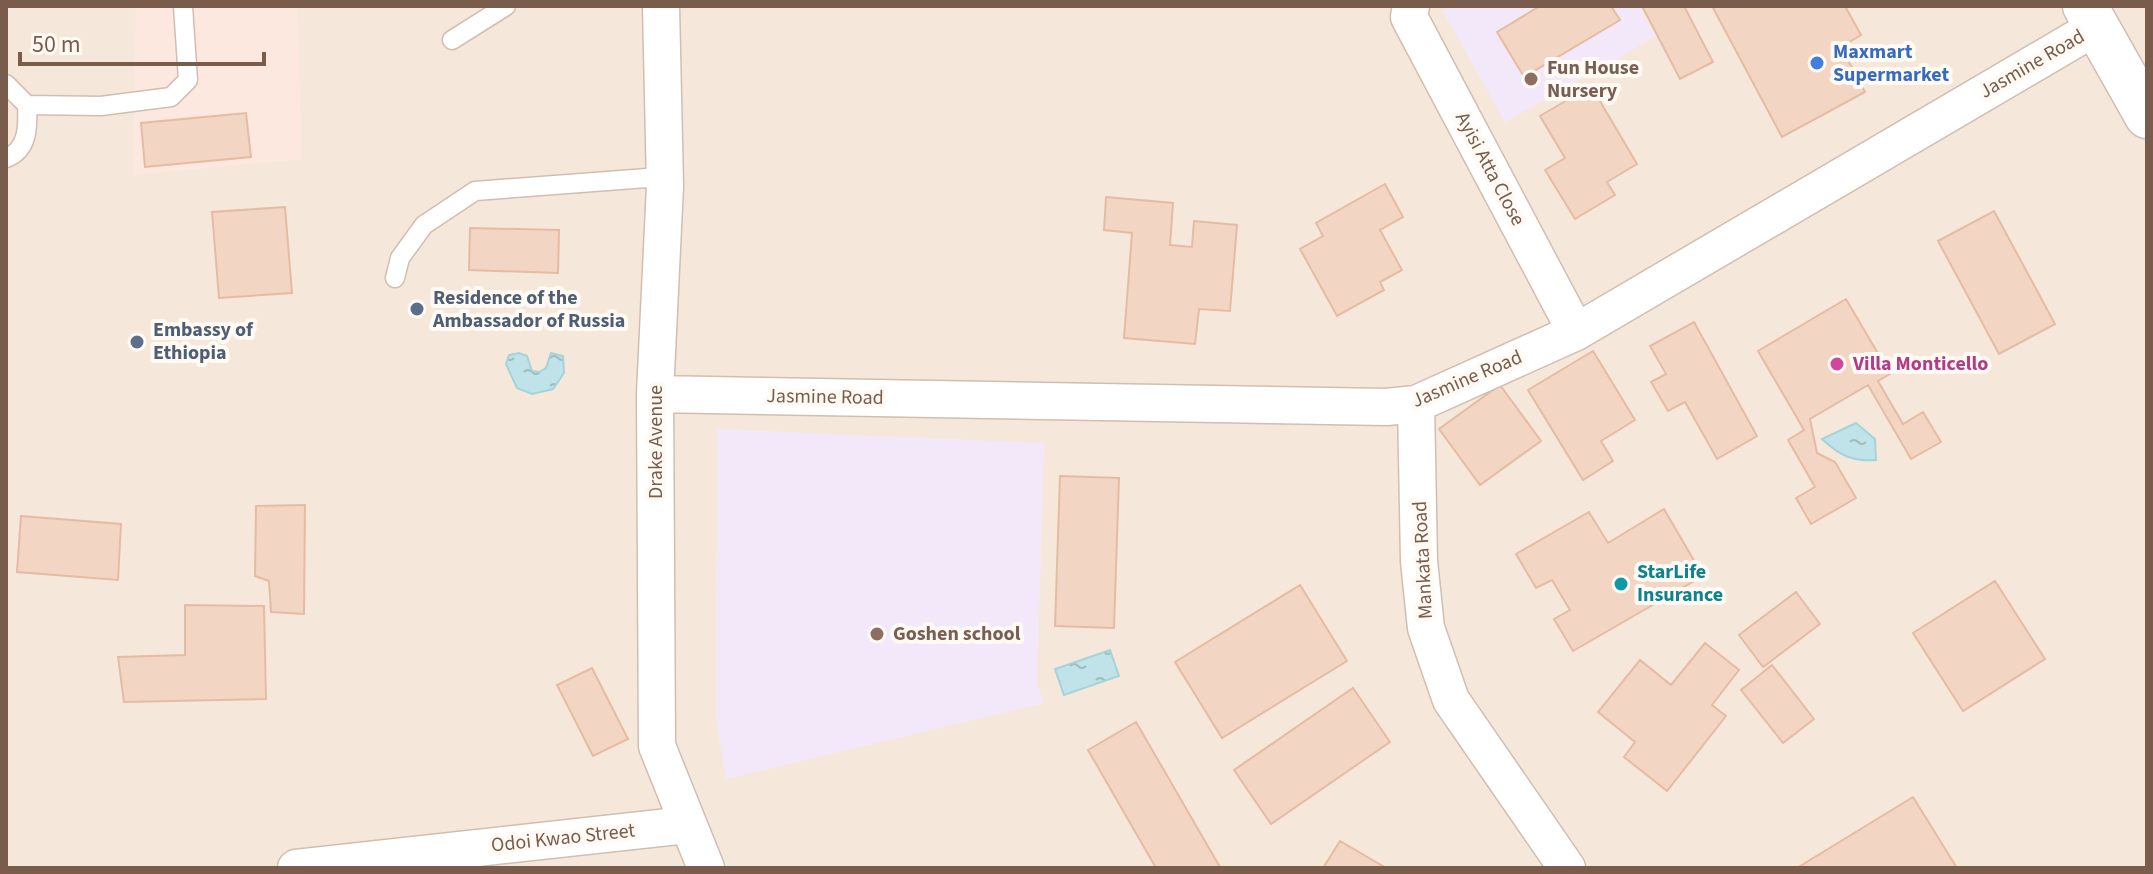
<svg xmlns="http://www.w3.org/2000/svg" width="2153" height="874" font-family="'Source Sans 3',sans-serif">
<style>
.residential{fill:#f5e8da}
.commercial{fill:#fde8e0}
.education{fill:#f3e8fa}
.water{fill:url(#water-ripples);stroke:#a5d3da;stroke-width:2}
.building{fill:#f3d5c3;stroke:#e6bba3;stroke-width:2}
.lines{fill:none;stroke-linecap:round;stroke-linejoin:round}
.service-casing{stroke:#d1beb0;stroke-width:21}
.minor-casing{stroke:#d1beb0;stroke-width:39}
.tertiary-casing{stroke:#d1beb0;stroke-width:47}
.service{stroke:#fff;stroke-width:18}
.minor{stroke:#fff;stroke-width:36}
.tertiary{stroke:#fff;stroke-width:44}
.shop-dot{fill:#3f7fe0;stroke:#fffaf3;stroke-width:3}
.education-dot{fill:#8d6e63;stroke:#fffaf3;stroke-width:3}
.service-dot{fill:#5c6f8a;stroke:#fffaf3;stroke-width:3}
.hotel-dot{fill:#d1479c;stroke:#fffaf3;stroke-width:3}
.culture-dot{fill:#0f9aa8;stroke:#fffaf3;stroke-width:3}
.labels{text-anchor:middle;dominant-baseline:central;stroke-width:8;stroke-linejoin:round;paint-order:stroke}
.shop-label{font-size:20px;font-weight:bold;fill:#366cbe;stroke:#fffaf3;text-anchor:start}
.street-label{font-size:20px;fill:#7a5c4d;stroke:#fffaf3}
.education-label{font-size:20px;font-weight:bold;fill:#785e54;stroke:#fffaf3;text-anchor:start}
.service-label{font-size:20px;font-weight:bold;fill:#4e5e75;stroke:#fffaf3;text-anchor:start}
.hotel-label{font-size:20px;font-weight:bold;fill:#b23c85;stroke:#fffaf3;text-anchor:start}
.culture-label{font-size:20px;font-weight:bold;fill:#0d838f;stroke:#fffaf3;text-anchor:start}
</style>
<defs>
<pattern id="water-ripples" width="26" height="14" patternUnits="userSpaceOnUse" patternTransform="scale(2)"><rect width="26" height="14" fill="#bfe3e8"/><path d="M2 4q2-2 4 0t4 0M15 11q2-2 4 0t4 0" fill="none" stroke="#a0bbbe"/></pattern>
</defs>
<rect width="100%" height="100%" fill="#fdf6ec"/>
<path class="residential" d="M6 6H2147V868H6Z"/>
<path class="commercial" d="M136 6H297L302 159 133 175Z"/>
<path class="education" d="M1453 6H1639L1656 36 1505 122 1443 11Z
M717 429 1044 443 1037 684 1044 703 726 779 716 719Z"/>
<path class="water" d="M519 353 527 356 532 371 539 372 546 368 551 353 563 356 564 373 553 389 532 394 517 388 506 364 509 355Z
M1856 423 1875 439 1876 460C1852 462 1839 455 1822 439Z
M1110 650 1119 676 1064 695 1055 669Z"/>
<path class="building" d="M1540 6H1611L1620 20 1524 77 1497 32Z
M1642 6H1684L1713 62 1680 79Z
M1712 6H1845L1861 35 1841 47 1865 92 1782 137Z
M1591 86 1637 164 1607 182 1615 195 1575 219 1545 170 1565 158 1540 116Z
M246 113 251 157 145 167 141 123Z
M1385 184 1403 217 1380 230 1402 270 1380 282 1384 290 1337 316 1300 249 1323 236 1316 223Z
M1106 197 1173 203 1170 245 1192 247 1194 221 1237 225 1230 311 1199 309 1195 344 1124 338 1132 233 1104 230Z
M285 207 292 293 219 298 212 212Z
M1994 211 2055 324 1999 354 1938 241Z
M470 228 559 230 558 273 469 270Z
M1846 299 1890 374 1878 381 1903 424 1923 412 1941 442 1911 459 1868 385 1810 419 1817 453 1835 462 1856 498 1811 524 1796 498 1815 487 1788 440 1804 430 1758 351Z
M1694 322 1757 436 1717 459 1685 402 1668 411 1651 382 1666 374 1650 346Z
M1593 351 1635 420 1601 441 1613 461 1583 480 1528 390Z
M1500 385 1541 441 1480 485 1439 429Z
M1060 476 1119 478 1114 628 1055 626Z
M305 505 304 614 271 612 269 581 255 576 256 506Z
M1664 509 1703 576 1573 651 1554 619 1570 610 1552 580 1536 588 1516 554 1589 512 1608 543Z
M21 516 121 524 118 580 17 572Z
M1995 581 2045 659 1963 711 1913 633Z
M1300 585 1347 661 1222 738 1175 662Z
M1796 592 1820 624 1763 667 1739 635Z
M185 605 264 606 266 699 124 702 118 657 185 655Z
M1705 643 1739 670 1712 705 1726 716 1667 791 1624 757 1635 742 1598 712 1640 660 1671 685Z
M1772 665 1814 719 1783 743 1741 690Z
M592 668 628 739 593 756 557 685Z
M1353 688 1390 742 1271 824 1234 770Z
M1136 722 1220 867 1218 868H1156L1088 750Z
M1913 797 1957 868H1797Z
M1340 841 1386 868H1323Z"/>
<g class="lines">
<g class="service-casing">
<path id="service" d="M452 40 506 6
M6 84 27 105C28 124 29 150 6 158
M27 105 101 106 171 97 188 80 183 6
M395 278 400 258 424 225 475 191 647 178 665 186"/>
</g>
<g class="minor-casing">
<path id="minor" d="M661 6 665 186 655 394 657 746 706 868
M1411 6 1409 17 1576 332
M655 394 1386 407 1416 404 1576 332 2096 27
M1416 404 1419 561 1426 628 1451 700 1567 868
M296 868 687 825"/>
</g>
<g class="tertiary-casing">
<path id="tertiary" d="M2085 6 2147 116"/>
</g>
<use href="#service" class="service"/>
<use href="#minor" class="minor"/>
<use href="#tertiary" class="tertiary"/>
</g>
<circle class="shop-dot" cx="1817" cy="63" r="8"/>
<g class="education-dot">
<circle cx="1531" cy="79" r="8"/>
<circle cx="877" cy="634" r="8"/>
</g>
<g class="service-dot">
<circle cx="417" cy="309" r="8"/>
<circle cx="137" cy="342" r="8"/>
</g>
<circle class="hotel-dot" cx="1837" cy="364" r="8"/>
<circle class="culture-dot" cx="1621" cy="584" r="8"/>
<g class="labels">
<g class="shop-label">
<text x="1833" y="52">Maxmart<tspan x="1833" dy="23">Supermarket</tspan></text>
</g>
<g class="street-label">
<text transform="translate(2032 64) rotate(-30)">Jasmine Road</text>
<text transform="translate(1490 169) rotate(62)">Ayisi Atta Close</text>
<text transform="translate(1467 379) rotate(-23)">Jasmine Road</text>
<text transform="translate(825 397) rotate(1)">Jasmine Road</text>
<text transform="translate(656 442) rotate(-90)">Drake Avenue</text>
<text transform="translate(1423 560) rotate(-93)">Mankata Road</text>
<text transform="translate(563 838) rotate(-6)">Odoi Kwao Street</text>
</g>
<g class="education-label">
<text x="1547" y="68">Fun House<tspan x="1547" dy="23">Nursery</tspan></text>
<text x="893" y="634">Goshen school</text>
</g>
<g class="service-label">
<text x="433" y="298">Residence of the<tspan x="433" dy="23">Ambassador of Russia</tspan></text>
<text x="153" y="330">Embassy of<tspan x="153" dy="23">Ethiopia</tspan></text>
</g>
<g class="hotel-label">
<text x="1853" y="364">Villa Monticello</text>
</g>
<g class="culture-label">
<text x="1637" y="572">StarLife<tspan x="1637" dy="23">Insurance</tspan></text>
</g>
</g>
<rect width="2153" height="874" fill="none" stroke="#7a5c4d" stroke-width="16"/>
<path d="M20 52v12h244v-12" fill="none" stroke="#7a5c4d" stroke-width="4"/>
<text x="32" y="52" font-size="24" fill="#7a5c4d" stroke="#fffaf3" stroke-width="6" paint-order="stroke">50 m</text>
</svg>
